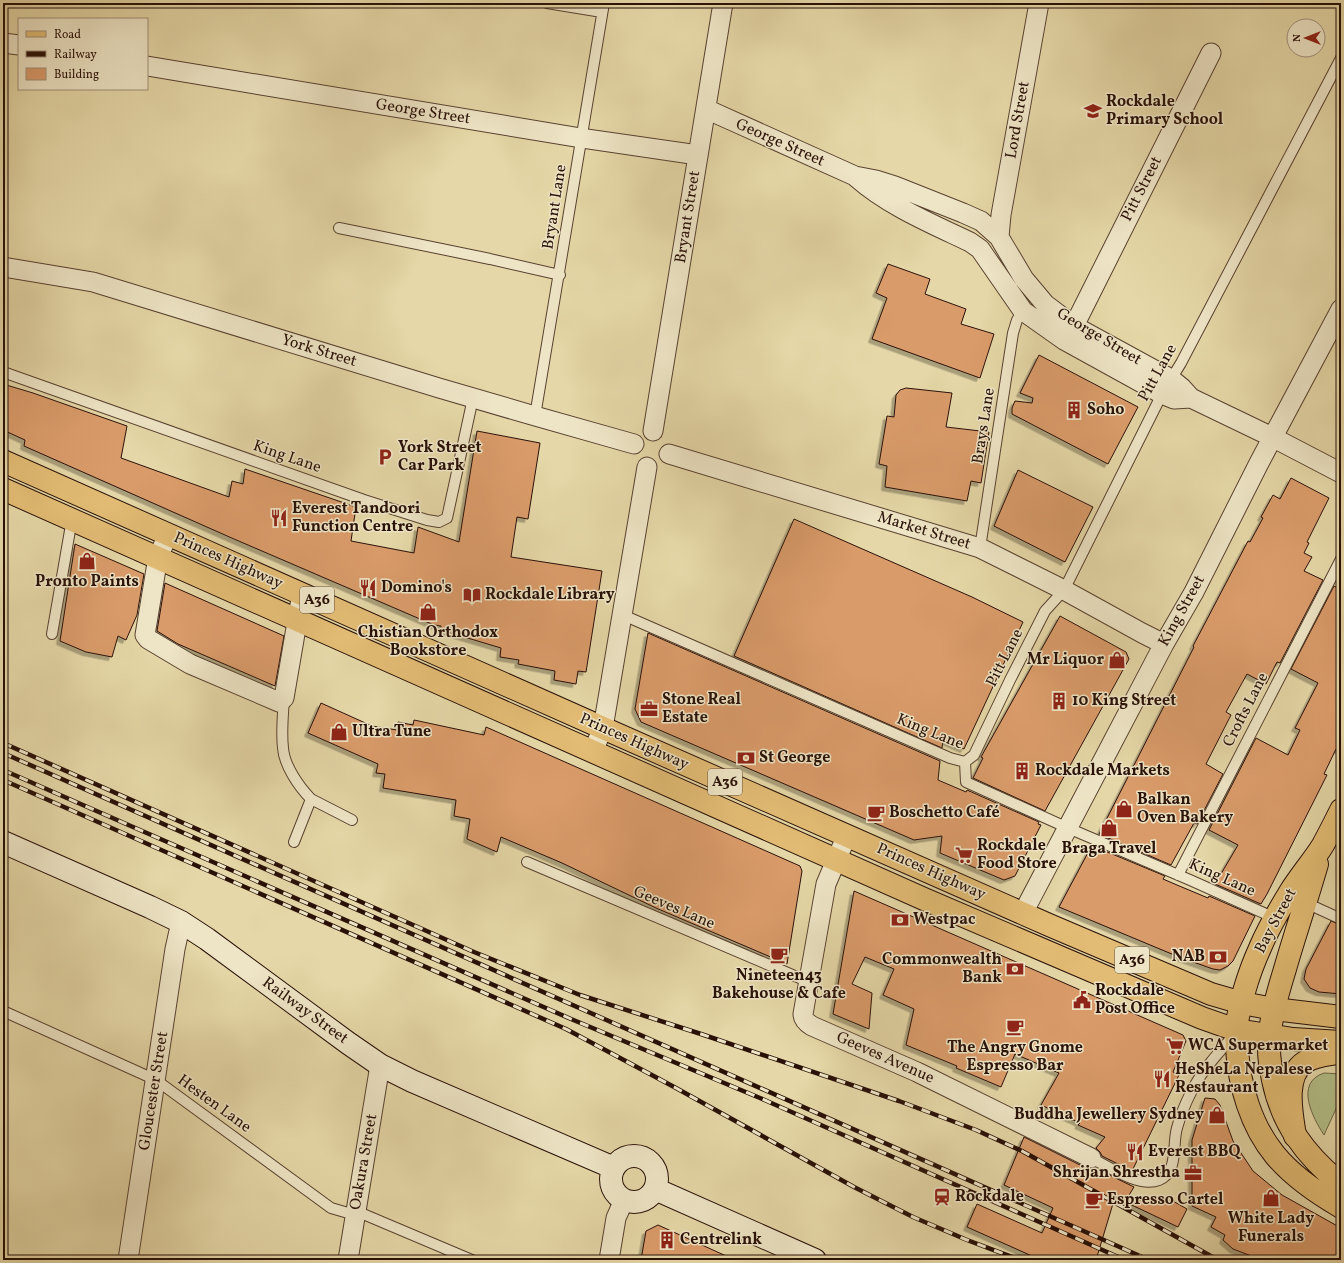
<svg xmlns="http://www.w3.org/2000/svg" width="1344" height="1263" font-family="Vollkorn,serif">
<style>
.green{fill:#b3be88;stroke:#6e6848}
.building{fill:#da9b6b;stroke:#291108;filter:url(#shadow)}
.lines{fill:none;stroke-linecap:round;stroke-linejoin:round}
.lane-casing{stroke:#584230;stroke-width:12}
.street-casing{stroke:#584230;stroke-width:21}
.secondary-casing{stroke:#291108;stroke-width:24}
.primary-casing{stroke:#291108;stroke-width:24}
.highway-casing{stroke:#291108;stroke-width:24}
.lane{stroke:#eee5c6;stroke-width:10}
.street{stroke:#eee5c6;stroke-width:19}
.secondary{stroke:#eee5c6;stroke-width:22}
.primary{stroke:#e2bc74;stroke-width:22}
.highway{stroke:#e2bc74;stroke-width:22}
.rail-casing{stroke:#291108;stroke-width:4.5}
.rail{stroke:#eee5c6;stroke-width:3;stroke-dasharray:9;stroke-linecap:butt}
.labels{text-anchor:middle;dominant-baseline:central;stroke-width:3;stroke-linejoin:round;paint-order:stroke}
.shield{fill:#eee5c6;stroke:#645141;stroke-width:1}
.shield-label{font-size:15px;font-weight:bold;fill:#291108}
.poi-label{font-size:16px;font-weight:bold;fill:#291108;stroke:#eee5c6;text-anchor:start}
.street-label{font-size:16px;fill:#291108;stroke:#eee5c6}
</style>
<defs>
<filter id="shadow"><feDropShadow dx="-3.5" dy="3.5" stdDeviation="0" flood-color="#0004"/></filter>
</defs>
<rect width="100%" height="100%" fill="#e5d7a7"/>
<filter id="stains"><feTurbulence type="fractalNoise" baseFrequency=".005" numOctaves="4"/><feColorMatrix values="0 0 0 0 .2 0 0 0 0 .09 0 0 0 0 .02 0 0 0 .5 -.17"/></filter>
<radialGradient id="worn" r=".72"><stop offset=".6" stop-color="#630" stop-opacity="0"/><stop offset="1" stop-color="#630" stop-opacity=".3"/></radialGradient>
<path class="green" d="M1324 1073 1341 1074V1098L1324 1135C1313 1118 1294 1083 1324 1073Z"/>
<path class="building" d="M888 264 930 279 925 294 966 309 961 324 994 334 980 378 872 339 887 298 876 293Z
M1039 355 1138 407 1108 464 1012 414V408L1015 401 1032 403 1033 398 1020 393Z
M3 384 33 393 127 426 121 458 229 497 232 481 243 484 245 469 356 507 351 541 414 553 418 527 459 542 477 431 540 443 528 519 517 517 511 557 602 571 586 672 578 671 576 684 554 680 555 671 518 664 519 660 500 657 501 648 441 630V626L434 625 234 539 24 446 25 440 3 430Z
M906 388 952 393 946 427 989 432 981 483 971 481 967 501 885 487 887 466 879 464 887 416 894 417 896 395 900 390Z
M1018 470 1093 507 1065 562 994 526Z
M1291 478 1329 498 1307 542 1309 543 1304 553 1312 557 1304 571 1323 580 1280 663 1277 662 1266 684 1247 674 1226 712 1231 715 1206 764 1223 774 1197 824 1194 823 1171 865 1099 834 1194 647 1193 646 1248 541 1250 542 1263 518 1261 517 1273 495 1280 499Z
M794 519 972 597 1023 622 964 749 943 740 942 748 734 656Z
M75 544 144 574 137 615 126 640 118 636 112 657 86 652 60 641Z
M165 583 284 636 275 686 178 644 157 631Z
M1334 586 1341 590V751L1336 749 1324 774 1327 775 1267 894 1261 904 1215 884 1238 845 1209 830 1256 738 1288 755 1300 730 1295 728 1318 683 1291 669Z
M1060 616 1126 652 1129 659 1045 811 973 778 983 758 981 757Z
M648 633 940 761 938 780 966 792 967 790 1039 822 1038 824 1041 825 1015 876 1004 880 940 853 942 836 914 840 641 722 635 709Z
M321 703 372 726 397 730 398 722 413 725 414 720 484 735 486 727 800 866 802 871 787 964 656 908 562 863 501 837 497 852 467 839 470 819 454 816 456 800 383 788 385 774 376 773 378 764 308 733Z
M1093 846 1165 876 1163 879 1177 885 1208 898 1209 896 1255 916 1233 961 1228 966 1220 970 1213 969 1179 957 1059 907 1091 847 1092 848Z
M854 891 1183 1035 1186 1041 1173 1072 1179 1075 1132 1171 1102 1156 1100 1152 1096 1148 1105 1137 1078 1125 1080 1123 1041 1105 1059 1073 1015 1054 1001 1087 956 1068 957 1066 906 1045 914 1009 883 995 894 969 865 957 852 984 872 993 869 1029 833 1014Z
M1331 921 1341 925V994L1319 992 1310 988 1304 979 1306 969Z
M1205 1098 1215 1099 1220 1105 1233 1141 1253 1171 1282 1195 1341 1228V1260H1262L1233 1249 1223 1240 1225 1235 1211 1227 1216 1217 1192 1206V1140Z
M1024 1137 1086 1168 1091 1169 1095 1168 1134 1187 1126 1200 1173 1201 1187 1209 1178 1227 1115 1197 1096 1260H1031L1032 1256 967 1227 977 1204 1042 1233 1053 1208 1004 1185Z
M658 1225 735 1260H641L646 1231Z"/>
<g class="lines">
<g class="lane-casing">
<path id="lane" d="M547 3 602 12
M339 228 490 259 560 275
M3 372 364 500 427 520 439 522 447 518 473 398
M535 416C559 279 580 141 604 3
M980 548 1013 333 1017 320 1023 311
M623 615 950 758 965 762 966 782 1068 828 1190 880 1275 918
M52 634 72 519
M284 698C283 715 281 732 283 748 284 765 299 787 311 799L294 842
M965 762 974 755 1010 680 1045 611 1064 590 1162 394 1181 363 1341 58
M311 799 352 820
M527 862 809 982
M1178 875 1341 559
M1306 903 1341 919
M3 1011 156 1080 331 1208 355 1215
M1091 1158C1109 1167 1139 1188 1159 1180 1179 1172 1172 1144 1177 1128 1183 1106 1196 1079 1211 1062 1218 1053 1227 1044 1234 1034
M356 1211 472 1260"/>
</g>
<g class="street-casing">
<path id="street" d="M3 43 19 45
M147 66 581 138 698 155
M706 109 855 176 876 180 895 186 963 213 981 221 999 237 1024 279 1045 304 1074 326 1171 379 1182 388 1191 398 1272 437 1341 473
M856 177C889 206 930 223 970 242L980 249 1023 311 1064 340 1162 394 1174 399 1191 398
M999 237 1001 215 1039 3
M3 267 93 282 439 388 535 416 634 444
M1074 326 1211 53
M653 431 723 3
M669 454 980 548 1064 590 1142 633 1164 644
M168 535 158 557 145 635 148 639 190 664 279 702 284 698 302 593
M593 751 603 728 647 467
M847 835 826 884 803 1014C803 1020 807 1023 812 1026L917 1072 1091 1158
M1023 913 1164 644 1194 592 1259 463 1341 309
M128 1260 175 949 181 922
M348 1260 380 1065
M609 1260 616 1218 624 1200"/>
</g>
<g class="secondary-casing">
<path id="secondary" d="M3 842 150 907 181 922 207 939 348 1043 380 1065 412 1081 614 1168
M611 1179a23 23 0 1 1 46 0a23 23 0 1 1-46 0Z
M655 1189 815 1260"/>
</g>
<g class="primary-casing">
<path id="primary" d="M1341 810C1335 822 1329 834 1323 845 1313 861 1300 876 1290 892 1279 910 1268 929 1260 948 1249 972 1239 1004 1236 1030 1236 1035 1237 1042 1237 1048 1239 1085 1251 1126 1275 1155 1293 1177 1317 1193 1341 1207
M1317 864C1307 899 1295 934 1285 969 1277 995 1269 1022 1269 1049 1269 1060 1271 1070 1273 1080 1282 1124 1306 1156 1341 1184"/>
</g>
<g class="highway-casing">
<path id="highway" d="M3 461 603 728 1049 925 1211 994 1242 1003 1274 1009 1341 1017
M3 489 924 899 1202 1018 1236 1030 1293 1039 1341 1042
M1295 1136C1292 1115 1283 1076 1305 1062 1315 1055 1329 1055 1341 1052"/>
</g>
<use href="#lane" class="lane"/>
<use href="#street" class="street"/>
<use href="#secondary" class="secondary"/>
<use href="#primary" class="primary"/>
<use href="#highway" class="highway"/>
<g class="rail-casing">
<path id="rail" d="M3 743 474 952 580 995 701 1034 899 1101 976 1130 1022 1151 1218 1260
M3 753 1149 1260
M3 770 571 1019 760 1098 1125 1260
M3 780 566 1029 676 1088 854 1187 913 1217 967 1240 1020 1260"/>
</g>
<use href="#rail" class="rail"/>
</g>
<defs>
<g id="school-bare" transform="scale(1.38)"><path d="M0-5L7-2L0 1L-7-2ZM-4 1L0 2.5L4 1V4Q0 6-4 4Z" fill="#8f2418" stroke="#eee5c6" stroke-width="2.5" paint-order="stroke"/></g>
<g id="building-bare" transform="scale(1.38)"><path d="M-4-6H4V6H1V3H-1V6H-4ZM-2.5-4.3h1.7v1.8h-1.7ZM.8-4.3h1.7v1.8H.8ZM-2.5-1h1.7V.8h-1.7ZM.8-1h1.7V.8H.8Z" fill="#8f2418" stroke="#eee5c6" stroke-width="2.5" paint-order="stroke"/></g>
<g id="parking-bare" transform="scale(1.38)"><path d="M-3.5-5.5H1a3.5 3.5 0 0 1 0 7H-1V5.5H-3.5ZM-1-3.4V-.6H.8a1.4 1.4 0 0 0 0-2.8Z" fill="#8f2418" stroke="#eee5c6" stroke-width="2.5" paint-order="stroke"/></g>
<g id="restaurant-bare" transform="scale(1.38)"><path d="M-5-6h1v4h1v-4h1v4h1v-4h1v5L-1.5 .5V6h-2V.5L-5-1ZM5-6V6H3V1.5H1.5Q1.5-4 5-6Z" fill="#8f2418" stroke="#eee5c6" stroke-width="2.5" paint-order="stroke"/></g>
<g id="shop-bare" transform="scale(1.38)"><path d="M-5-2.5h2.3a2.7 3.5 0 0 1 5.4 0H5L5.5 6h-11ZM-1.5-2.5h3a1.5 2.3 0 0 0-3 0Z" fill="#8f2418" stroke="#eee5c6" stroke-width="2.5" paint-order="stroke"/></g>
<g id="library-bare" transform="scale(1.38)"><path d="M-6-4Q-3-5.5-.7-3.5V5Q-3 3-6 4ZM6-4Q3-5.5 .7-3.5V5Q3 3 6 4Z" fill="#8f2418" stroke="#eee5c6" stroke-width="2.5" paint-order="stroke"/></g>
<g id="office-bare" transform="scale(1.38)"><path d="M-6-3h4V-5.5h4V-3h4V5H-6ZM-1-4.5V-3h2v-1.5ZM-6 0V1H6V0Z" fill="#8f2418" stroke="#eee5c6" stroke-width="2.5" paint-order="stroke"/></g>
<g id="bank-bare" transform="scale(1.38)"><path d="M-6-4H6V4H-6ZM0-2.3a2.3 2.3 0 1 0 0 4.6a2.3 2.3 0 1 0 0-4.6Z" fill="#8f2418" stroke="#eee5c6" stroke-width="2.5" paint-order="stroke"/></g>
<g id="cafe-bare" transform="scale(1.38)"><path d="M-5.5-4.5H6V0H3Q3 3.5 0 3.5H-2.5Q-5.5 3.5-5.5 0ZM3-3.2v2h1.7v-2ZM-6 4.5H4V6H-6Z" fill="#8f2418" stroke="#eee5c6" stroke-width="2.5" paint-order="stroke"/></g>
<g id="supermarket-bare" transform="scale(1.38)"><path d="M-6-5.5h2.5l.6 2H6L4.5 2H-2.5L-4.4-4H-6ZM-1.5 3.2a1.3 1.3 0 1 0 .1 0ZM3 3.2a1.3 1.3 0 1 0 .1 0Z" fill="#8f2418" stroke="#eee5c6" stroke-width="2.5" paint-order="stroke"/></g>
<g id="civic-bare" transform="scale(1.38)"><path d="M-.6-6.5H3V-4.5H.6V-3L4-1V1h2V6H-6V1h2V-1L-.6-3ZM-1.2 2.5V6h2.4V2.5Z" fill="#8f2418" stroke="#eee5c6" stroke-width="2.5" paint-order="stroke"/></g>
<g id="station-bare" transform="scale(1.38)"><path d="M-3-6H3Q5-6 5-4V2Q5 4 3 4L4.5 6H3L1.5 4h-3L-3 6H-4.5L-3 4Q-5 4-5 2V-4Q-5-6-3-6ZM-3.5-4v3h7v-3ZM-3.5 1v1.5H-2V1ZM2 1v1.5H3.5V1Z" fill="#8f2418" stroke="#eee5c6" stroke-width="2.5" paint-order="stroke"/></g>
</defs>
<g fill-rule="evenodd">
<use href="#school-bare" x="1093" y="111"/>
<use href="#building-bare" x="1074" y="410"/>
<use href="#parking-bare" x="385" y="457"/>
<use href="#restaurant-bare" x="279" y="518"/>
<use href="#shop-bare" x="87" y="561"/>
<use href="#restaurant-bare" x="368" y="588"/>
<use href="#library-bare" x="472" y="595"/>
<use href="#shop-bare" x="428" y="612"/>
<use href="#shop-bare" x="1117" y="660"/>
<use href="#building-bare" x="1059" y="701"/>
<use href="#office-bare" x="649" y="709"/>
<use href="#shop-bare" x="339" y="732"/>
<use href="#bank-bare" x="746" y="758"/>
<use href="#building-bare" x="1022" y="771"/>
<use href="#shop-bare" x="1124" y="809"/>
<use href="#cafe-bare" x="876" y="813"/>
<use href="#shop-bare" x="1109" y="828"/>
<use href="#supermarket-bare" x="964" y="855"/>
<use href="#bank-bare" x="900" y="920"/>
<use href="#cafe-bare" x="779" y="955"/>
<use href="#bank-bare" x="1218" y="957"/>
<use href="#bank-bare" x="1015" y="969"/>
<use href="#civic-bare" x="1082" y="1000"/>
<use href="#cafe-bare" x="1015" y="1027"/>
<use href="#supermarket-bare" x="1175" y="1046"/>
<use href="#restaurant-bare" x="1162" y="1079"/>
<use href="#shop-bare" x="1217" y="1115"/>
<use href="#restaurant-bare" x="1135" y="1152"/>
<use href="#office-bare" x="1193" y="1173"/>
<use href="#station-bare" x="942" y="1197"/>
<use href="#shop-bare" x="1271" y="1198"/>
<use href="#cafe-bare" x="1094" y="1200"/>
<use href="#building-bare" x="667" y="1240"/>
</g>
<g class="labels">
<g class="shield">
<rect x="300" y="587" width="34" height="26" rx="3"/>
<rect x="708" y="769" width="34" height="26" rx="3"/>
<rect x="1115" y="947" width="34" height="26" rx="3"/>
</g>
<g class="shield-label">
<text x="317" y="600">A36</text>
<text x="725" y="782">A36</text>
<text x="1132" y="960">A36</text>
</g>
<g class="poi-label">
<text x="1106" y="102">Rockdale<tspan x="1106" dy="18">Primary School</tspan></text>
<text x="1087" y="410">Soho</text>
<text x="398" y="448">York Street<tspan x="398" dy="18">Car Park</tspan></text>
<text x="292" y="509">Everest Tandoori<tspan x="292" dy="18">Function Centre</tspan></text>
<text x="87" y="582" text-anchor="middle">Pronto Paints</text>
<text x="381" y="588">Domino's</text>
<text x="485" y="595">Rockdale Library</text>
<text x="428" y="633" text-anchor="middle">Chistian Orthodox<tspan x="428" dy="18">Bookstore</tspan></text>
<text x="1104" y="660" text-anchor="end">Mr Liquor</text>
<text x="662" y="700">Stone Real<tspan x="662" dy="18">Estate</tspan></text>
<text x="1072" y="701">10 King Street</text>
<text x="352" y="732">Ultra Tune</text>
<text x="759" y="758">St George</text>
<text x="1035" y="771">Rockdale Markets</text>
<text x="1137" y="800">Balkan<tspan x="1137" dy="18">Oven Bakery</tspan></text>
<text x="889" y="813">Boschetto Café</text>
<text x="977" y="846">Rockdale<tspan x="977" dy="18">Food Store</tspan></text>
<text x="1109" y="849" text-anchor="middle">Braga Travel</text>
<text x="913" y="920">Westpac</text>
<text x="1205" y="957" text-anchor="end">NAB</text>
<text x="1002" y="960" text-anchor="end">Commonwealth<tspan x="1002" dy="18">Bank</tspan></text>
<text x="779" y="976" text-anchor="middle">Nineteen43<tspan x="779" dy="18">Bakehouse &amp; Cafe</tspan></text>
<text x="1095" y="991">Rockdale<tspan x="1095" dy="18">Post Office</tspan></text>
<text x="1188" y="1046">WCA Supermarket</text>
<text x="1015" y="1048" text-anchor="middle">The Angry Gnome<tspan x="1015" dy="18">Espresso Bar</tspan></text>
<text x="1175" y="1070">HeSheLa Nepalese<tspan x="1175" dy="18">Restaurant</tspan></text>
<text x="1204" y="1115" text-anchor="end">Buddha Jewellery Sydney</text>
<text x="1148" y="1152">Everest BBQ</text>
<text x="1180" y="1173" text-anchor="end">Shrijan Shrestha</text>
<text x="955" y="1197">Rockdale</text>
<text x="1107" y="1200">Espresso Cartel</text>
<text x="1271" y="1219" text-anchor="middle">White Lady<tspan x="1271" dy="18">Funerals</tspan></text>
<text x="680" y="1240">Centrelink</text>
</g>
<g class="street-label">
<text transform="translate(423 112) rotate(9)">George Street</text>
<text transform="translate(1018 120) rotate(-80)">Lord Street</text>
<text transform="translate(780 143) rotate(24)">George Street</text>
<text transform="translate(1142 189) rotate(-63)">Pitt Street</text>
<text transform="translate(555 207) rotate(-81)">Bryant Lane</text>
<text transform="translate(688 217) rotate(-81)">Bryant Street</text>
<text transform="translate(1099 337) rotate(31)">George Street</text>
<text transform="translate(319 351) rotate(17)">York Street</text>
<text transform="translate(1158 373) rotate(-61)">Pitt Lane</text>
<text transform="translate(984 426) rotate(-81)">Brays Lane</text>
<text transform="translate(287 457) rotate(19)">King Lane</text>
<text transform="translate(924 531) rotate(17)">Market Street</text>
<text transform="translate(228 561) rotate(24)">Princes Highway</text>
<text transform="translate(1182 611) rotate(-61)">King Street</text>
<text transform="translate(1005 658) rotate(-63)">Pitt Lane</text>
<text transform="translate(1246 710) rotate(-63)">Crofts Lane</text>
<text transform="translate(930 732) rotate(22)">King Lane</text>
<text transform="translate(634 742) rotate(24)">Princes Highway</text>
<text transform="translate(931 872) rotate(24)">Princes Highway</text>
<text transform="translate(1222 878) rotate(24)">King Lane</text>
<text transform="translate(674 908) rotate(23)">Geeves Lane</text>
<text transform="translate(1276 921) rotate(-62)">Bay Street</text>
<text transform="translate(305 1011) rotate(36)">Railway Street</text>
<text transform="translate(885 1058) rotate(24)">Geeves Avenue</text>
<text transform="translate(154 1091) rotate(-81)">Gloucester Street</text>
<text transform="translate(214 1104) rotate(36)">Hesten Lane</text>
<text transform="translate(364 1162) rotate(-80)">Oakura Street</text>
</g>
</g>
<rect width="1344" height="1263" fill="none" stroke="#e5d7a7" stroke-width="16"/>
<rect x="4" y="4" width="1336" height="1255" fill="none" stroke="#291108" stroke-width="2"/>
<rect x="8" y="8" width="1328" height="1247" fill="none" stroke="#291108"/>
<rect x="18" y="18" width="130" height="72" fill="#eee5c6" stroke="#9f907a"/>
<rect x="26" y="31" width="20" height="6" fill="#e2bc74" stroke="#9f907a"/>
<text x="54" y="38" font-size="12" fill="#291108">Road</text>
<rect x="26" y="51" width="20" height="6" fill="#291108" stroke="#9f907a"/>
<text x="54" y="58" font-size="12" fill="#291108">Railway</text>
<rect x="26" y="68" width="20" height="12" fill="#da9b6b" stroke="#9f907a"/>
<text x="54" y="78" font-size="12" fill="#291108">Building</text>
<g transform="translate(1306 38) rotate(270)"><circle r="19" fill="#eee5c6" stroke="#9f907a"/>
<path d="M0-3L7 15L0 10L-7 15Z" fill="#8f2418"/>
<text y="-6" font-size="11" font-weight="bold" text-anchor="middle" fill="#291108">N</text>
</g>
<rect width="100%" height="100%" filter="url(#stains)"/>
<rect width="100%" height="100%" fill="url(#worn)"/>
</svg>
